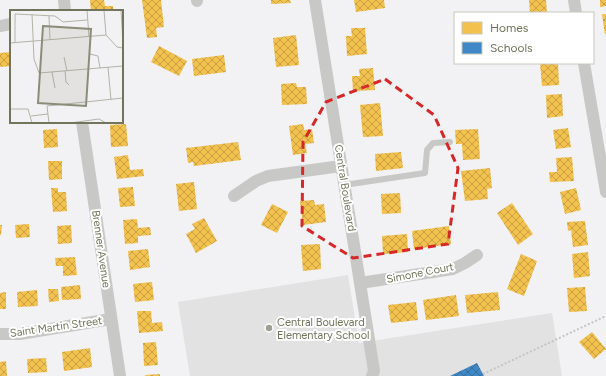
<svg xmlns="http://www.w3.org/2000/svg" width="606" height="376" font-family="Figtree,sans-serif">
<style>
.built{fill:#e3e2e2}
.homes{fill:url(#homes-cross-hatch)}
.schools{fill:url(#schools-cross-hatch)}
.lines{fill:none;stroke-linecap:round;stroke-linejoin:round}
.path{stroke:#c5c6c3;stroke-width:2;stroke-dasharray:2 2;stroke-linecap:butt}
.service{stroke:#c8c9c7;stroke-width:6}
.minor{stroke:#c8c9c7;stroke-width:12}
.marked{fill:none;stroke:#d62828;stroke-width:3;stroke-dasharray:8 5;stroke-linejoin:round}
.poi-dot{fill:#9fa090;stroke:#fff;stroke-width:1.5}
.labels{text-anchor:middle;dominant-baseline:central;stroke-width:4;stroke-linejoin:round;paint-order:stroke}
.street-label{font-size:11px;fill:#72755b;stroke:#fff}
.poi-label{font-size:11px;fill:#72755b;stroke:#fff;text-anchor:start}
.inset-road{fill:none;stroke:#b3b4a8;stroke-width:1}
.view{fill:#8b8d78;fill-opacity:0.15;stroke:#8b8d78;stroke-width:2}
.inset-edge{fill:none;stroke:#72755b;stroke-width:2}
</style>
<defs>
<pattern id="homes-cross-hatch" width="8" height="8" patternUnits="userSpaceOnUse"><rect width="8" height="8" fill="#f2c14e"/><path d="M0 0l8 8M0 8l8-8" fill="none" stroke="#c8a144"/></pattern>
<pattern id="schools-cross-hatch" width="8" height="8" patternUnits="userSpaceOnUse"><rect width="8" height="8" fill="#3f88c5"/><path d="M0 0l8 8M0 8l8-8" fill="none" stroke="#386f9a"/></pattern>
</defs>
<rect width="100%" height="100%" fill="#f2f1f3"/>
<path class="built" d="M348 275 359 343 552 313 562 376H190L178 302Z"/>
<path class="homes" d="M90 0H104L105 6H113V11H91Z
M142 0H161L164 27 156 28 157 37 147 38Z
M271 0H290L291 3 271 4Z
M354 0H384L385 8 356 12Z
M529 0H546L547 13H530Z
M600 0H606V6L600 7Z
M602 14H606V34L605 35Z
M351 28H365L367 54 347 56 346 36H352Z
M296 35 299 65 276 67 273 38Z
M159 46 187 61 179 76 151 62Z
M11 52V66L0 67V53Z
M224 55 226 72 194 76 192 59Z
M540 63H558L559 85 542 86Z
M373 68 375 90 353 91 352 76H360L359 69Z
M296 83 297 87H306L307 104 282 105 281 84Z
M562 94 563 116 547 118 546 95Z
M380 103 383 136 363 137 360 105Z
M126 124 128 146 111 147 110 125Z
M303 124 304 130 312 129 314 143 305 144 307 153 293 155 289 126Z
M568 128 571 147 556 149 553 130Z
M57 129 58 147 44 148 43 130Z
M478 129 480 159 463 160 462 144H456L455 130Z
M238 142 241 160 194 166 193 162 188 163 186 148Z
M401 152 403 168 376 171 375 154Z
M128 155 130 170 143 169 144 176 117 179 114 157Z
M572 157 574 181 550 182 549 172H557L556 158Z
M48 161H62V179L49 180Z
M490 168 492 188 487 189 488 199 465 201 461 171Z
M194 182 197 209 179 211 176 184Z
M133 187 135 206 120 207 118 188Z
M51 188H58V192H66L67 211 53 212Z
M576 188 581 210 565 214 560 192Z
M400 193 401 213 382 214 381 194Z
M314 200 315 205 324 204 326 222 303 225 300 201Z
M512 203 533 234 518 245 497 213Z
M272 204 288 212 277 233 261 225Z
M204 218 217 241 196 253 186 234 195 229 192 224Z
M137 219 138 228 150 227 151 235 138 236V243L125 244 123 220Z
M585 221 588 245 573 247 571 230 568 231 567 222Z
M29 224 30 237 16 238 15 225Z
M0 225H2L1 235H0Z
M71 225 72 243 58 244 57 226Z
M449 226 451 244 414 249 412 231Z
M407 234 408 252 383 254 382 236Z
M320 244 321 269 303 271 301 245Z
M148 249 150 267 130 270 128 251Z
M588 252 590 276 574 278 572 254Z
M521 254 537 261 524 296 507 289Z
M75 257 77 275 63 276V266H56L55 258Z
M152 282 154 300 135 302 133 284Z
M80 285 81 299 62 300 61 287Z
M585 287 587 311 569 312 567 288Z
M48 289H58L59 301 49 302Z
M37 290 38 306 18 307 17 292Z
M6 292V309H0V293Z
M498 292 500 310 467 313 465 295Z
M456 295 459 316 426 320 423 300Z
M416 302 418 320 391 323 388 305Z
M137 311H151L152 323 162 322 163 331 139 333Z
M592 332 606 349 594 359 579 342Z
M156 342 158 365 144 366 143 343Z
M90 348 92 367 64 371 62 352Z
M46 358 47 372 28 373 27 359Z
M6 361 7 376H0V362Z
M160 374V376H145V375Z"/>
<path class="schools" d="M477 363 484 376H450Z"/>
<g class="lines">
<path class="path" d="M483 374 606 316"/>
<path class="service" d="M344 185 425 173 427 150 433 143 450 142"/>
<path class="minor" d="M64 0 65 11
M197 0V1
M315 0 374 371 372 376
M574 0 576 13
M0 26 11 24
M584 63 606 192
M82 122 120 376
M234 196 256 181 268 176 341 166
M360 283 453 269 465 263 477 255
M0 334H20L111 319"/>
</g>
<path class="marked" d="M385 79 434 115 458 168 448 244 353 258 302 226 303 142 326 102Z"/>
<circle class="poi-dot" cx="269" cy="328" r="4"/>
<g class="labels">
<g class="street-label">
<text transform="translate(345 188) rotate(81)">Central Boulevard</text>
<text transform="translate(101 249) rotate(82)">Brenner Avenue</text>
<text transform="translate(420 273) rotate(-11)">Simone Court</text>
<text transform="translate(56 327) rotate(-8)">Saint Martin Street</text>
</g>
<g class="poi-label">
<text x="277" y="322">Central Boulevard<tspan x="277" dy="13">Elementary School</tspan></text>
</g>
</g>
<g transform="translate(10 10)">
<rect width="113" height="113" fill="#f2f1f3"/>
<path class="inset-road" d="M77 0 79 27M94 0 96 25 107 37 113 38M111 0 113 33M22 4 24 49 29 63 113 56M39 6 40 30M0 33 96 25M5 33V4L45 6 53 12 77 10M80 44 88 46 90 58M54 47 57 61M98 57 101 90M55 61 56 72 59 75M42 62 45 78M0 99H18L22 113M21 106 38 104M39 113 37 96 113 88M60 113 89 109 96 113"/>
<path class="view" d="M33 16 81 19 76 96 28 93Z"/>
<rect width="113" height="113" class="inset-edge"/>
</g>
<rect x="454" y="12" width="140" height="52" fill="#ffffff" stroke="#c7c8bd"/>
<rect x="462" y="22" width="20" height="12" fill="#f2c14e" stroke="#c7c8bd"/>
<text x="490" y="32" font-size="12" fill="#72755b">Homes</text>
<rect x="462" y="42" width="20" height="12" fill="#3f88c5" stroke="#c7c8bd"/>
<text x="490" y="52" font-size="12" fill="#72755b">Schools</text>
</svg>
